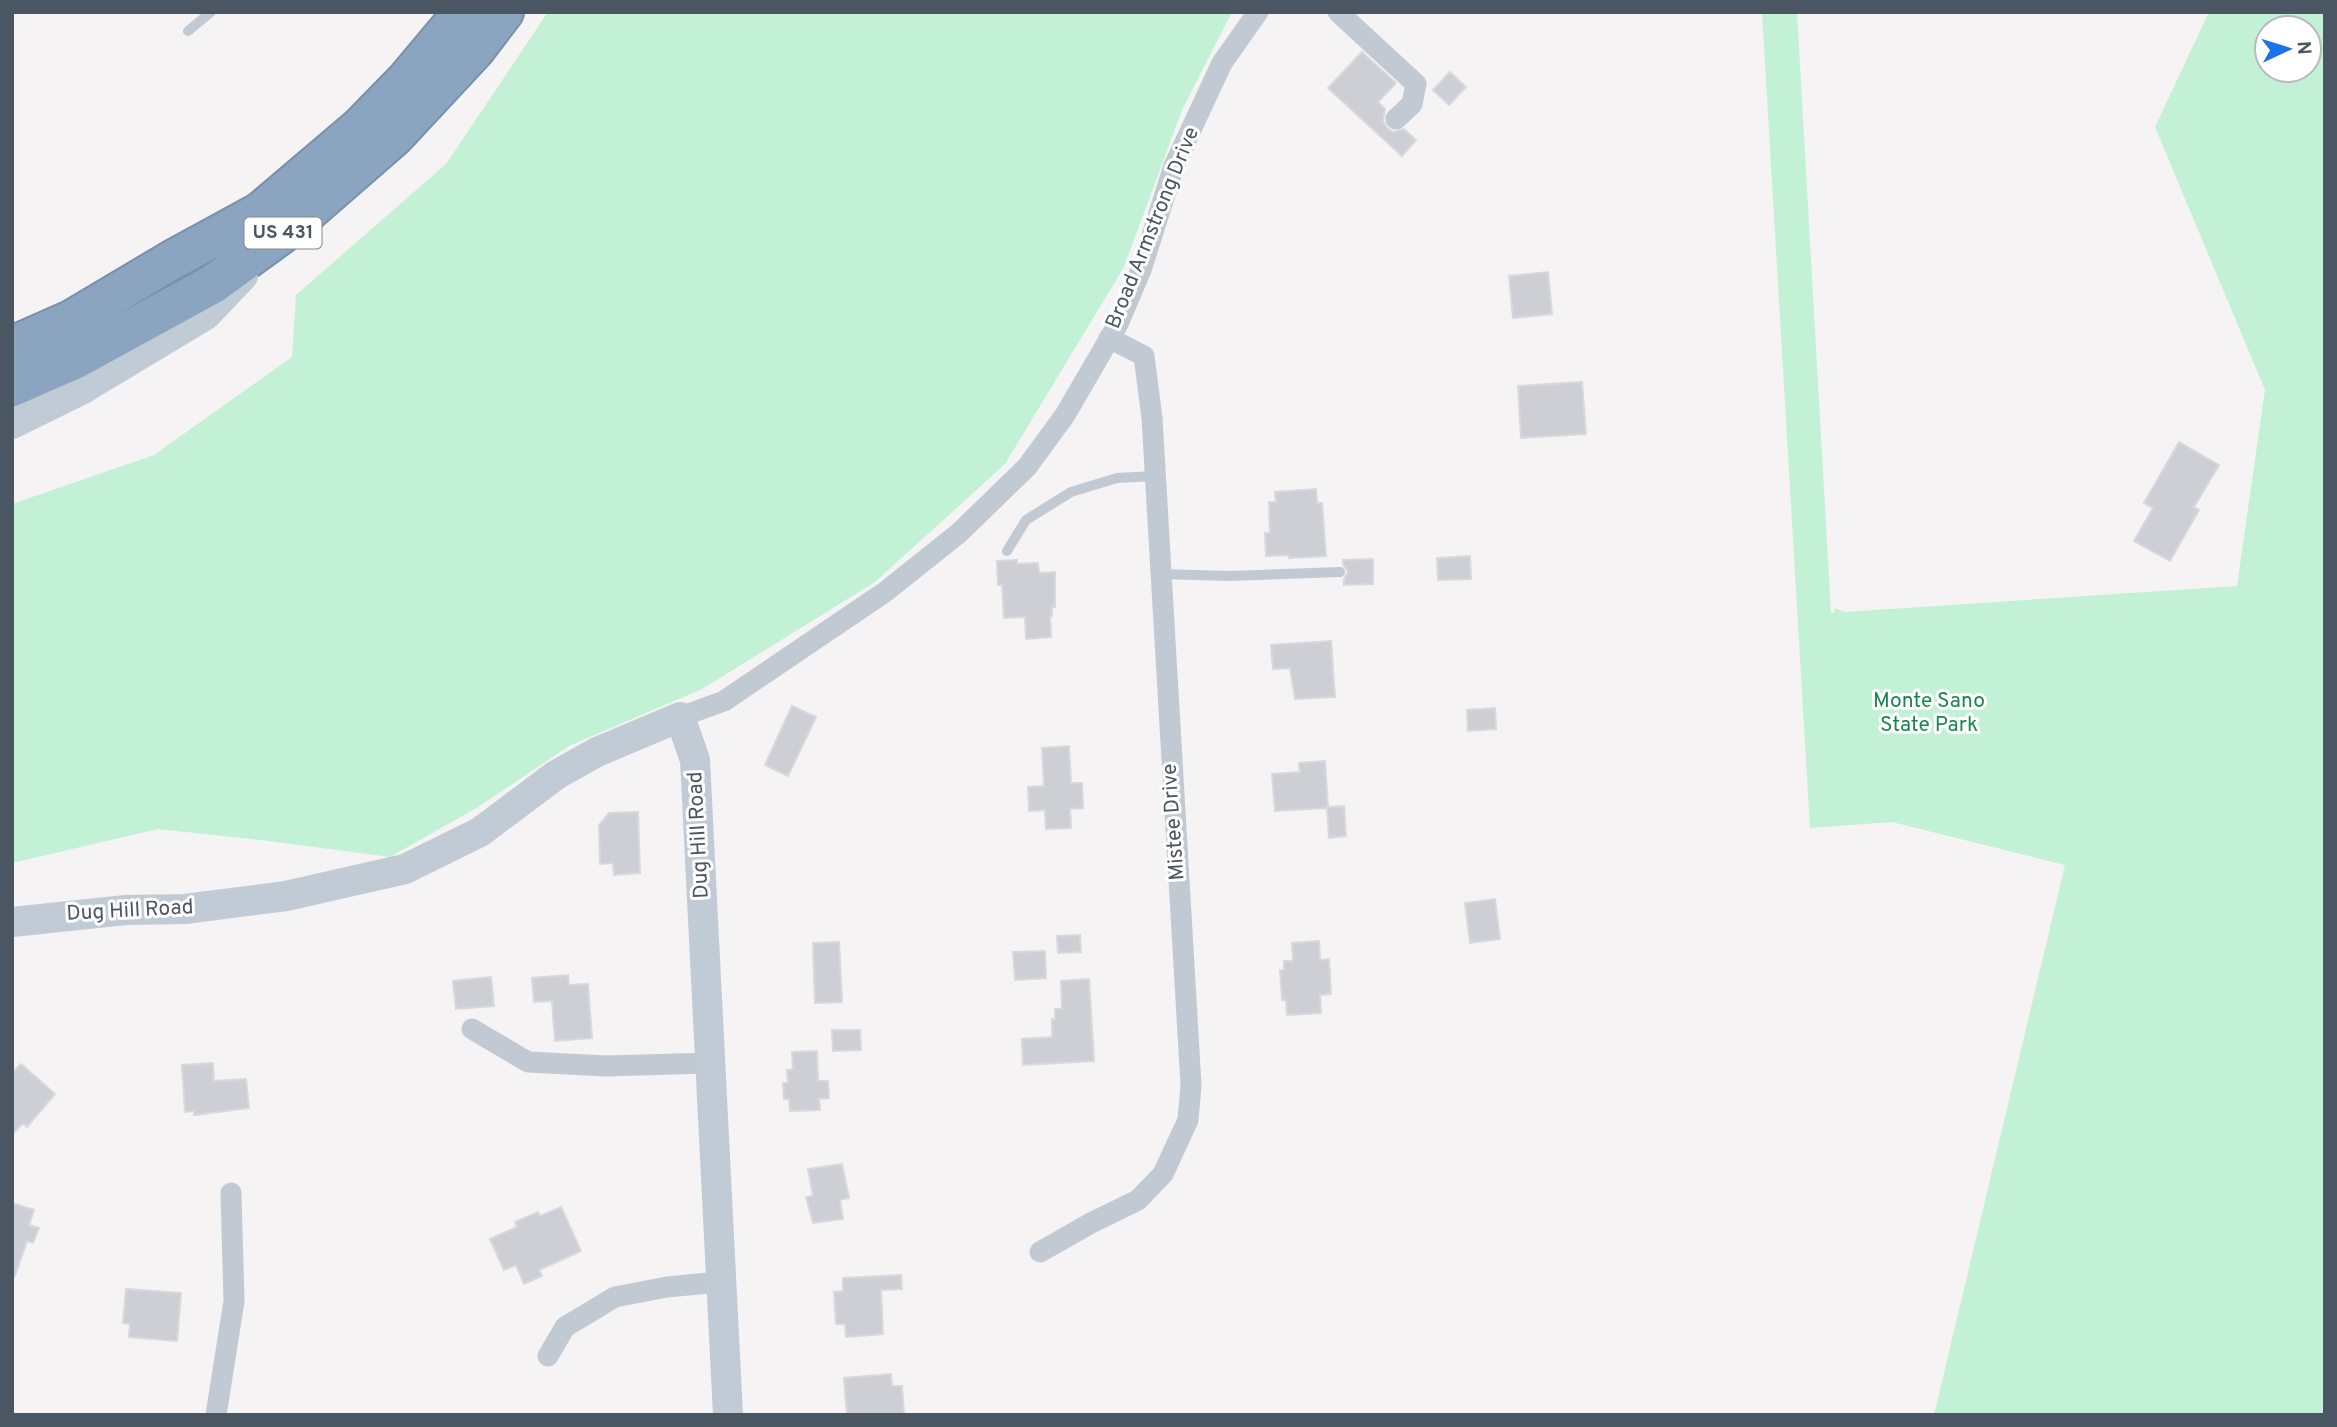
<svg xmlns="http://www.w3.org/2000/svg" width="2337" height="1427" font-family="Overpass,sans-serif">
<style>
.green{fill:#c3f1d5;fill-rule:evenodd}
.building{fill:#cdcfd5;stroke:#d7d9de;stroke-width:2}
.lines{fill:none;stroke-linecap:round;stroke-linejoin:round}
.highway-casing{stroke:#7690ad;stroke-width:42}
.lane{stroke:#c1cad2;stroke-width:10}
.street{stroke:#c1cad2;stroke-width:21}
.secondary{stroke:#c1cbd6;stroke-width:30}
.highway{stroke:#8ba5c1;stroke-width:38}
.labels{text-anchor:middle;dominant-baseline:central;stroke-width:6;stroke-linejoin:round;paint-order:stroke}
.shield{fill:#fff;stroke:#808990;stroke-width:2}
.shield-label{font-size:19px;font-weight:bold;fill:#4a5661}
.street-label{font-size:21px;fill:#4a5661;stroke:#fff}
.park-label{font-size:21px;fill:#17864f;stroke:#fff}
</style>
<rect width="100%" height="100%" fill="#f5f3f3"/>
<path class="green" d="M548 12H1232L1182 110 1124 267 1005 464 875 582 702 689 569 746 478 807 390 857 261 840 158 829 12 863V504L154 455 292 357 296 295 446 164Z
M1762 12H1797L1831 613H1834L1835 608 1845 612 2237 586 2265 390 2155 127 2209 12H2325V1415H1934L2065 865 1892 822 1810 828ZM2267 28H2309V70H2267Z"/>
<path class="building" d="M1362 52 1396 83 1378 102 1385 109 1383 121 1387 128 1393 132 1404 129 1416 140 1402 156 1328 88Z
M1450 72 1466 87 1449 105 1433 90Z
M1548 272 1552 314 1513 318 1509 276Z
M1582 382 1586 434 1521 438 1518 386Z
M2179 442 2219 465 2194 507 2199 510 2170 561 2134 541 2153 508 2144 503Z
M1316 489 1317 503H1322L1326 556 1289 558V555L1266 556 1265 533H1270L1269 502H1276L1275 492Z
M1470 556 1471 579 1438 580 1437 558Z
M1373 559V584L1344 585V579L1348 571 1343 565V560Z
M1017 560V564L1038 563 1039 573 1055 572V607H1052V616H1050L1051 637 1026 639 1025 617 1004 618 1002 585H998L997 561Z
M1331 641 1335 697 1295 699 1290 668 1273 669 1271 645Z
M792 706 816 717 788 776 765 765Z
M1495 708 1496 729 1468 731 1467 710Z
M1069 746 1071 783H1082L1083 808 1070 809 1071 828 1046 829 1045 810 1029 811 1028 787 1044 786 1042 748Z
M1325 761 1328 807 1344 806 1346 836 1329 838 1327 808 1275 811 1272 774 1300 772 1299 763Z
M638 812 640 873 614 875 613 863 600 864 599 825 609 813Z
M1495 899 1500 939 1470 943 1465 903Z
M1080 935 1081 952 1058 953 1057 936Z
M1319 941 1320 960 1329 959 1331 994 1320 995 1321 1013 1287 1015 1286 1000H1282L1280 970H1284V961H1293L1292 943Z
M839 942 842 1002 815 1003 813 943Z
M1045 951 1046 978 1015 980 1013 952Z
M568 975 569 985 588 984 592 1038 555 1041 552 1001 534 1002 532 978Z
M491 977 494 1006 456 1009 453 981Z
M1089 979 1094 1061 1023 1065 1022 1039 1052 1037V1019H1055V1009H1062L1061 981Z
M832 1030H860L861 1050 833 1051Z
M817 1051 818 1081H828L829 1098 819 1099 820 1110 790 1111 789 1099H784L783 1083H788L787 1070 793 1069 792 1052Z
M213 1063 214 1081 246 1079 249 1108 194 1115V1111L185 1112 182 1065Z
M21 1064 55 1094 27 1127 23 1123 12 1135V1073Z
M842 1164 849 1198 840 1200 843 1219 813 1223 806 1197 813 1196 808 1169Z
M12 1203 34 1210 29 1225 39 1228 33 1243 27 1241 15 1276 12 1275Z
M561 1207 581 1251 539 1270 542 1276 524 1284 516 1265 504 1270 490 1239 517 1227 515 1222 538 1212 540 1216Z
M901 1275 902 1289 881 1290 883 1334 846 1337 845 1324H836L834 1292 843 1291V1278Z
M126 1289 181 1293 177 1341 129 1337 130 1324 123 1323Z
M891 1374 892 1386H902L904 1415H847L844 1378Z"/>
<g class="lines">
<g class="highway-casing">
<path id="highway" d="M12 346 71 320 172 260 260 212 360 127 406 80 463 12
M12 387 76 359 213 284 286 231 394 137 475 50 504 12"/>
</g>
<path class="lane" d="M188 31 211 12
M1007 551 1026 520 1071 492 1117 478 1155 476
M1160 574 1229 576 1340 572"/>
<path class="street" d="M1338 12 1416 84 1412 104 1396 119
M680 717 724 701 885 592 959 533 1027 467 1065 415 1118 324 1141 270 1174 166 1222 63 1258 12
M472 1029 528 1062 606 1066 710 1063
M1040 1252 1091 1223 1138 1200 1163 1174 1188 1120 1191 1085 1152 418 1144 356 1109 338
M548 1356 565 1327 615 1297 667 1287 719 1282
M216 1415 234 1301 231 1193"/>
<path class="secondary" d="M12 424 83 389 206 315 243 276
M12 922 126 910 185 909 286 896 405 869 480 832 556 775 597 752 680 717 695 760 728 1415"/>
<use href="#highway" class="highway"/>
</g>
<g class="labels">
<rect class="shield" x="244.5" y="217.5" width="77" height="31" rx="5"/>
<g class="shield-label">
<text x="283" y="233">US 431</text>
</g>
<g class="street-label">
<text transform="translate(1153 228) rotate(-68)">Broad Armstrong Drive</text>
<text transform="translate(1174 822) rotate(-94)">Mistee Drive</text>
<text transform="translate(699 835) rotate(-93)">Dug Hill Road</text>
<text transform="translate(130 911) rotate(-3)">Dug Hill Road</text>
</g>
<g class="park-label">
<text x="1929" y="701">Monte Sano<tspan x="1929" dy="24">State Park</tspan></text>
</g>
</g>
<rect width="2337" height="1427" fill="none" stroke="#4a5661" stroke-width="28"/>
<g transform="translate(2288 49) rotate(86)"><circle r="33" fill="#ffffff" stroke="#b7bbc0" stroke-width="2"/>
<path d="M0-5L12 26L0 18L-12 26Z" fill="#1a73e8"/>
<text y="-10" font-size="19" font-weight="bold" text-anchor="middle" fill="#4a5661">N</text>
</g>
</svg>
